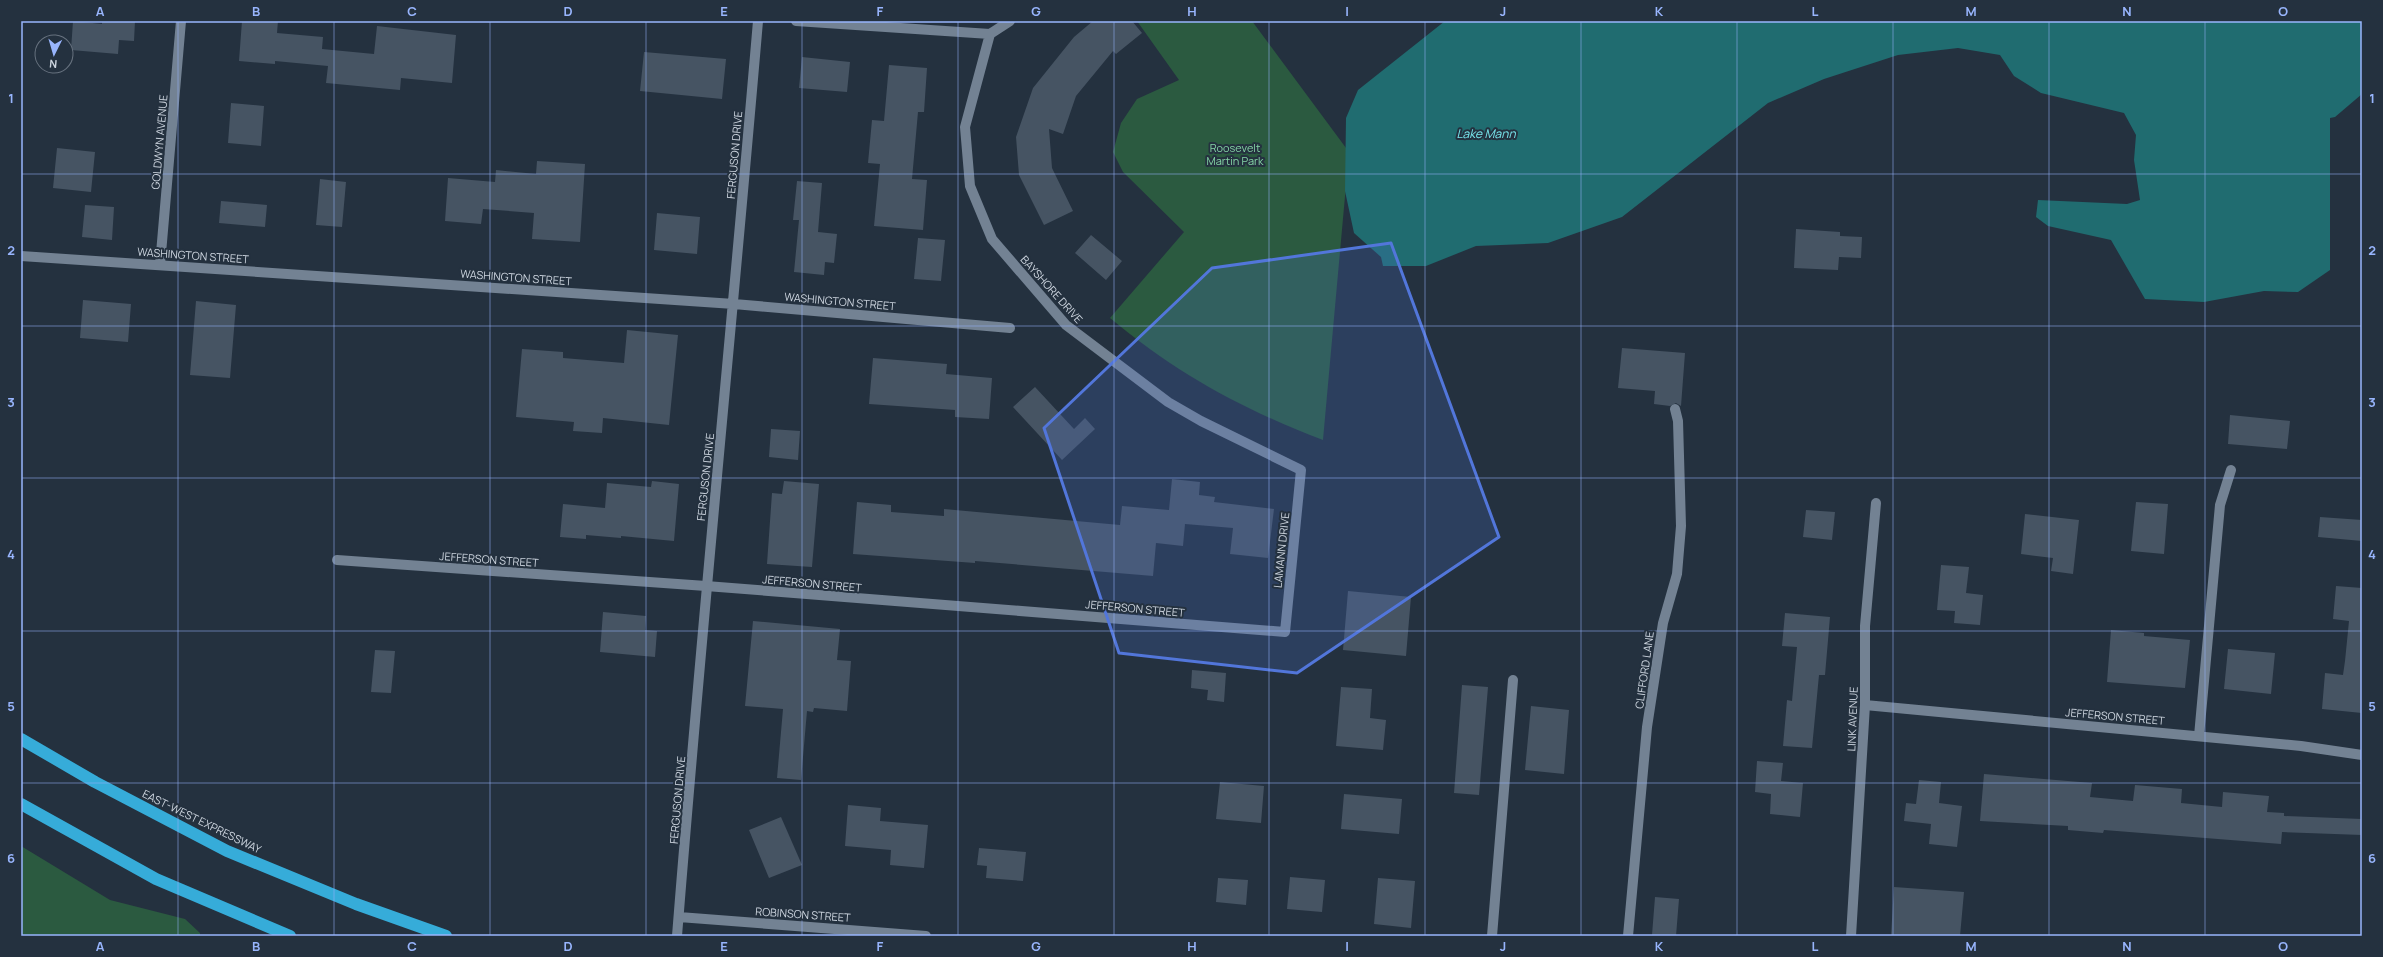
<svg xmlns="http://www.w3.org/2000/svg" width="2383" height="957" font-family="Manrope,sans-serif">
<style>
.green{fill:#2b5a40}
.water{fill:#206c70}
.building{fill:#465463}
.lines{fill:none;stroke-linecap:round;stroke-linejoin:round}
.minor{stroke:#738293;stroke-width:10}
.highway{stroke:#36acd9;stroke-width:12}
.marked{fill:#5276da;fill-opacity:0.2;stroke:#5276da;stroke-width:3;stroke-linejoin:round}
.grid{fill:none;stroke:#98b5fd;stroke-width:1;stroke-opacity:0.55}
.labels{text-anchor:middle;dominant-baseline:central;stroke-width:4;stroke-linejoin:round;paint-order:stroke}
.street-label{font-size:11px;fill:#ccd4de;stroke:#24313f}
.park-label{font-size:11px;fill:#85d4a6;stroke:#24313f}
.water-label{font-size:12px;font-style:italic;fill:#77e6ed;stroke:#24313f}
.neatline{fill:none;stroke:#98b5fd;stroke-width:1.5}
.grid-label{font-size:13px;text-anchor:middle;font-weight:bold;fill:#98b5fd}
</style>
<rect width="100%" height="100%" fill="#24313f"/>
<path class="green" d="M1137 21H1252L1349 152 1323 440C1242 409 1177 374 1110 318L1184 232 1123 172 1113 152 1121 123 1137 99 1179 80Z
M21 846 110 900 185 919 200 933V936H21Z"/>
<path class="water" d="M1445 21H2362V94L2335 117 2330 118V270L2298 292 2264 291 2204 302 2145 299 2111 240 2048 226 2036 217 2038 200 2127 204 2140 200 2134 160 2136 135 2124 113 2041 93 2014 76 2000 55 1958 48 1898 55 1824 79 1768 103 1622 217 1548 243 1476 246 1426 266H1383L1381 257 1354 233 1345 191 1346 118 1358 90Z"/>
<path class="building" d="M73 21 102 24V21H135L134 41 119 40 118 54 71 50Z
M242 21H278L277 33 323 37 322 49 374 54 377 26 456 35 452 83 401 78 400 90 326 83 328 66 275 61V64L239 61Z
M1093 21H1132L1142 33 1116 54 1113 51 1076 96 1063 134 1049 129 1052 168 1073 211 1044 225 1019 175 1016 137 1033 88 1074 37Z
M644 52 726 59 722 99 640 91Z
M802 57 850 62 847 92 799 88Z
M889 65 927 68 924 112H918L912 179 927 180 923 230 874 226 880 164 868 163 872 120 884 121Z
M231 103 264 106 261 146 228 143Z
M57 148 95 152 91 192 53 188Z
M537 161 585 164 580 242 532 239 534 213 483 209 481 224 445 221 448 178 495 182 496 170 536 174Z
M320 179 346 182 342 227 316 225Z
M797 181 822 183 818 232 837 234 834 263 825 262 824 275 794 272 799 220H793Z
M221 201 267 205 265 227 219 223Z
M85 205 114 207 112 240 82 237Z
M657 213 700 217 697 254 654 250Z
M1796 229 1840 232V236L1862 237 1861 258 1839 257 1838 270 1794 268Z
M1091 235 1122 261 1106 280 1075 253Z
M918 238 945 240 941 281 914 279Z
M83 300 131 304 128 342 80 338Z
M196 301 236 305 230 378 190 375Z
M627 330 678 335 669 425 603 418 602 433 573 431 574 422 516 417 522 349 563 352V358L624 363Z
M1622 348 1685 353 1681 406 1676 403 1670 406 1654 404 1655 391 1618 388Z
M873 358 947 364 946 374 992 378 989 419 955 417V410L869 404Z
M1035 387 1074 429 1085 418 1095 429 1062 460 1013 407Z
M2230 415 2290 421 2287 449 2228 444Z
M771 429 800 431 798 460 769 457Z
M1172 479 1200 482 1199 495 1215 497 1214 502 1274 509 1268 558 1230 554 1233 528 1185 524 1183 546 1156 543 1153 576 975 561V563L853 554 857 502 891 505V512L944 516V509L1120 525 1122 506 1169 510Z
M652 481 679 484 674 541 621 536V538L586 535V539L560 537 563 504 605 508 607 483 651 487Z
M784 481 819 484 812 567 767 564 772 493 782 494Z
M2136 502 2168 504 2164 554 2131 551Z
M1806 510 1835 512 1832 540 1803 537Z
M2025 514 2079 520 2073 574 2051 571 2053 558 2021 554Z
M2320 517 2362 520V541L2318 537Z
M1941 565 1969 567 1966 593 1983 595 1980 625 1954 623 1955 611 1937 610Z
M2336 586 2362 588V713L2322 709 2325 673 2343 675 2345 661 2349 621 2333 619Z
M1348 591 1411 597 1406 656 1343 650Z
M603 612 646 616 645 630 657 631 655 657 600 652Z
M1785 613 1830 617 1825 675H1819L1812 748 1783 746 1787 700 1792 701 1797 647 1782 646Z
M753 621 840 629 837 660 851 661 847 711 814 708 813 712 807 711 801 780 777 778 783 709 745 706Z
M2111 630 2144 633V636L2190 640 2185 688 2107 682Z
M2228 649 2275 653 2271 694 2224 689Z
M375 650 395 651 391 693 371 692Z
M1192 670 1226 673 1224 702 1207 700 1208 690 1191 688Z
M1462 685 1488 687 1479 795 1454 793Z
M1341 687 1372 689 1370 718 1386 720 1383 750 1336 746Z
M1531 706 1569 710 1564 774 1525 770Z
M1757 761 1783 763 1781 781 1803 783 1800 817 1770 814 1771 794 1755 792Z
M1984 774 2092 783 2090 797 2133 801 2135 785 2182 789 2181 803 2222 807 2223 792 2269 796 2267 812 2284 813V816L2362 819V835L2282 832 2281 844 2104 830 2103 833 2068 830V826L1980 821Z
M1919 780 1941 782 1939 803 1962 806 1957 847 1929 844 1931 824 1904 821 1906 803 1916 804Z
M1220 782 1264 786 1261 823 1216 819Z
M1344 794 1402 799 1399 834 1341 829Z
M848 805 881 808 880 821 928 825 924 868 890 865 891 850 845 846Z
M781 817 802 865 769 878 749 830Z
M979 848 1026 852 1023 881 986 878 987 866 977 865Z
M1290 877 1325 880 1322 912 1287 909Z
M1218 878 1248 880 1246 905 1216 902Z
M1378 878 1415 881 1411 928 1374 924Z
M1894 887 1964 892 1960 936H1891Z
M1655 897 1679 899 1676 936 1652 935Z"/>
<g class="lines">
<path class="minor" d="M796 21 990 34
M21 256 734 304 1010 328
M160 265 181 21
M337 560 706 586 1285 632 1301 470 1201 421 1168 402 1066 325 992 239 970 186 965 127 990 34 1010 21
M1865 705 2301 746 2362 755
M2199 736 2220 505 2231 470
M679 917 926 936
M677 936C701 631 732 326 758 21
M1492 936 1513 680
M1628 936 1647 727 1663 623 1677 574 1681 526 1678 421 1675 409
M1851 936 1865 705V626L1876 503"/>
<path class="highway" d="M21 739 95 782 227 851 356 904 446 936
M21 804 156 879 290 936"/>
</g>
<path class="marked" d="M1391 243 1499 537 1297 673 1119 653 1044 428 1212 268Z"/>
<path class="grid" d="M178 21V936M334 21V936M490 21V936M646 21V936M802 21V936M958 21V936M1114 21V936M1269 21V936M1425 21V936M1581 21V936M1737 21V936M1893 21V936M2049 21V936M2205 21V936M21 174H2362M21 326H2362M21 478H2362M21 631H2362M21 783H2362"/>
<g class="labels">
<g class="street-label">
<text transform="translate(159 142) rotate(-85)">GOLDWYN AVENUE</text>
<text transform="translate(734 155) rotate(-85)">FERGUSON DRIVE</text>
<text transform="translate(193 255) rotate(4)">WASHINGTON STREET</text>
<text transform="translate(516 277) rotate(4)">WASHINGTON STREET</text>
<text transform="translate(1052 289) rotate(48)">BAYSHORE DRIVE</text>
<text transform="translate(840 301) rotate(5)">WASHINGTON STREET</text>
<text transform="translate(705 477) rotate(-84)">FERGUSON DRIVE</text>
<text transform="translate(1281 550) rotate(-84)">LAMANN DRIVE</text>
<text transform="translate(489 559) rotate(4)">JEFFERSON STREET</text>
<text transform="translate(812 583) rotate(5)">JEFFERSON STREET</text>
<text transform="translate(1135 608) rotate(5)">JEFFERSON STREET</text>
<text transform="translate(1644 670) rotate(-82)">CLIFFORD LANE</text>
<text transform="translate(2115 716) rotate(5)">JEFFERSON STREET</text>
<text transform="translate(1852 719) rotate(-88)">LINK AVENUE</text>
<text transform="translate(677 800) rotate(-85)">FERGUSON DRIVE</text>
<text transform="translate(202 821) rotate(26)">EAST-WEST EXPRESSWAY</text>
<text transform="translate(803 914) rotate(4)">ROBINSON STREET</text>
</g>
<g class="park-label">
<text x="1235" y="147">Roosevelt<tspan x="1235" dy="13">Martin Park</tspan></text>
</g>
<g class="water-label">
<text x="1486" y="133">Lake Mann</text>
</g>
</g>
<rect width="2383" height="957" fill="none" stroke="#24313f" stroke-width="44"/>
<g transform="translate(54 54) rotate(185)"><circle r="19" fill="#24313f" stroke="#67727f"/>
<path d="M0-3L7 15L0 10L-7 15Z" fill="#98b5fd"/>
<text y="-6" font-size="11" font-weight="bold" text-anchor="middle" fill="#ccd4de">N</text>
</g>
<rect x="22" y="22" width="2339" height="913" class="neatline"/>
<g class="grid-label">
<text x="100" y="16">A</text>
<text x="256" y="16">B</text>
<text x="412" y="16">C</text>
<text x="568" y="16">D</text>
<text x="724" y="16">E</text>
<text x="880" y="16">F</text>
<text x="1036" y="16">G</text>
<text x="1192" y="16">H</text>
<text x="1347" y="16">I</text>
<text x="1503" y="16">J</text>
<text x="1659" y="16">K</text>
<text x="1815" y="16">L</text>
<text x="1971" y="16">M</text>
<text x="2127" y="16">N</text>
<text x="2283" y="16">O</text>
<text x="11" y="103">1</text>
<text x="2372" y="103">1</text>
<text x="11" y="255">2</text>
<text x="2372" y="255">2</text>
<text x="11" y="407">3</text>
<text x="2372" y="407">3</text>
<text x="11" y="559">4</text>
<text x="2372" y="559">4</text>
<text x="11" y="711">5</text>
<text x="2372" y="711">5</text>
<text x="11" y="863">6</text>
<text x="2372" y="863">6</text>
<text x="100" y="951">A</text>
<text x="256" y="951">B</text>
<text x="412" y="951">C</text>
<text x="568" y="951">D</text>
<text x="724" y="951">E</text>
<text x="880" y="951">F</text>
<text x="1036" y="951">G</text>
<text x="1192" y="951">H</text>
<text x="1347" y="951">I</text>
<text x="1503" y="951">J</text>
<text x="1659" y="951">K</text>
<text x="1815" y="951">L</text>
<text x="1971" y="951">M</text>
<text x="2127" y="951">N</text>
<text x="2283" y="951">O</text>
</g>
</svg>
